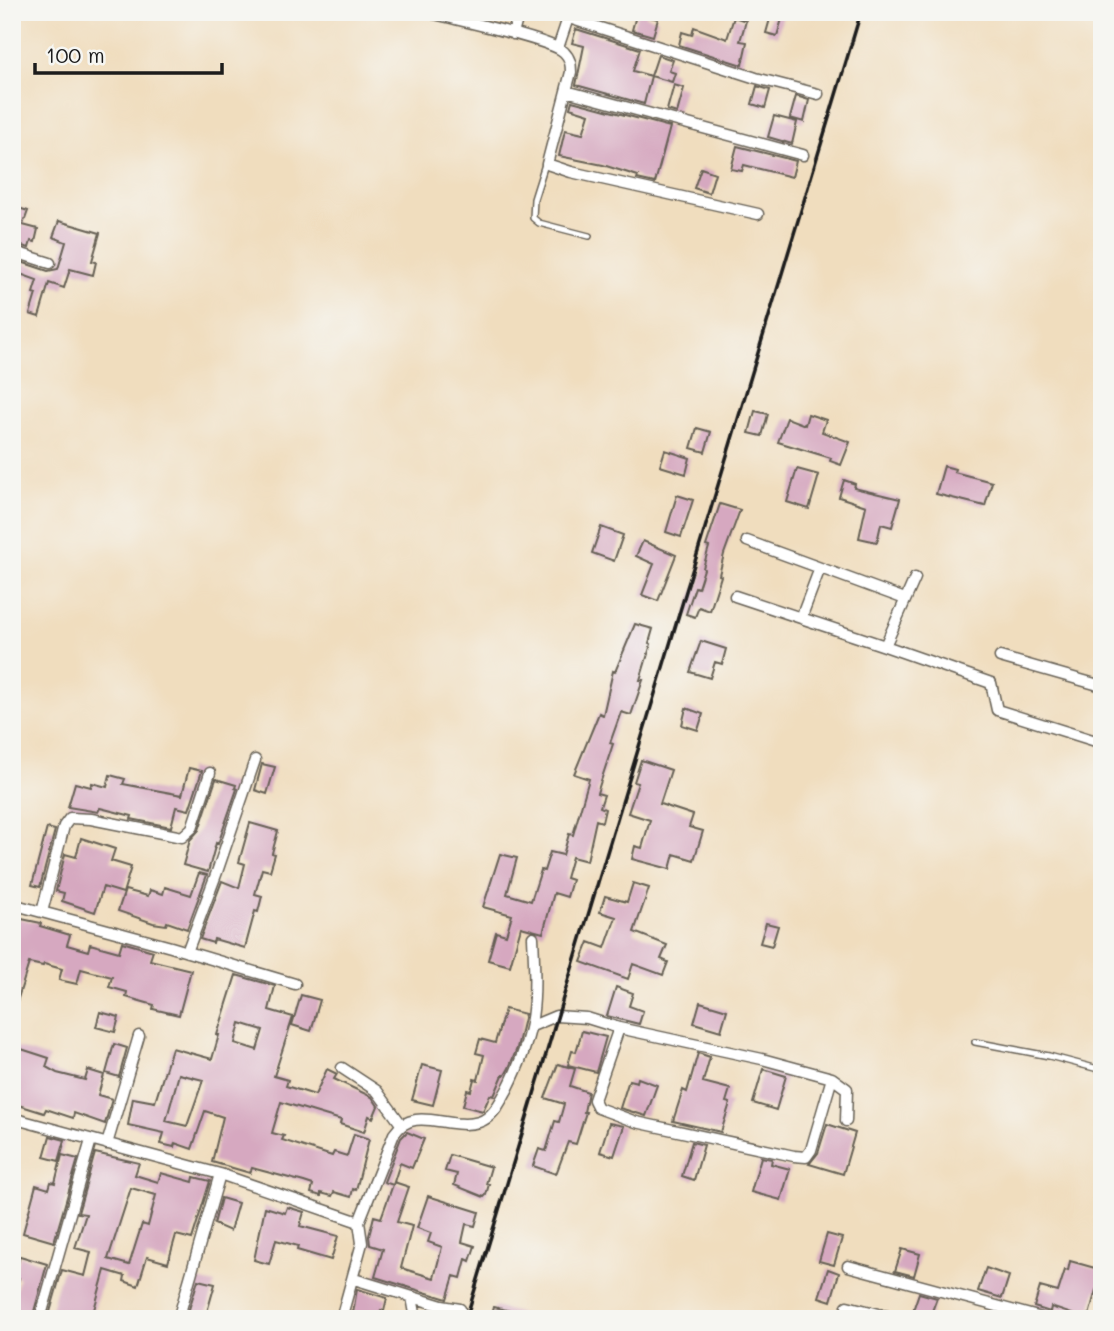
<svg xmlns="http://www.w3.org/2000/svg" width="1114" height="1331" font-family="Mali,sans-serif">
<style>
.building{fill:#d6a8c0;fill-rule:evenodd}
.lines{fill:none;stroke-linecap:round;stroke-linejoin:round}
.lane-casing{stroke:#666055;stroke-width:8}
.street-casing{stroke:#666055;stroke-width:13}
.lane{stroke:#fff;stroke-width:5}
.street{stroke:#fff;stroke-width:10}
.rail{stroke:#1c1c1c;stroke-width:3.5}
</style>
<rect width="100%" height="100%" fill="#f6f6f2"/>
<filter id="ink" filterUnits="userSpaceOnUse"><feTurbulence type="fractalNoise" baseFrequency=".0143" numOctaves="2"/><feDisplacementMap in="SourceGraphic" scale="14" xChannelSelector="R" yChannelSelector="G"/><feConvolveMatrix kernelMatrix="1 2 1 2 8 2 1 2 1" color-interpolation-filters="sRGB"/></filter>
<filter id="wash" filterUnits="userSpaceOnUse"><feTurbulence type="fractalNoise" baseFrequency=".00686" numOctaves="4" result="noise"/><feDisplacementMap in="SourceGraphic" scale="28" xChannelSelector="R" yChannelSelector="G"/><feGaussianBlur stdDeviation="1.57" result="paint"/><feColorMatrix in="noise" values="0 0 0 0 0 0 0 0 0 0 0 0 0 0 0 0 0 1.4 0 .05"/><feComposite in="paint" operator="in"/></filter>
<g filter="url(#wash)">
<rect width="100%" height="100%" fill="#f0ddbe"/>
<g id="blocks">
<path class="building" d="M637 12H647L646 16 658 19 653 36 632 30Z
M772 12H784L777 36 766 33Z
M734 17 746 21 740 41 747 42 742 65 679 45 682 32 692 35 694 27 727 39Z
M576 29 640 49 633 71 651 76 658 55 673 60 669 71 675 73 672 82 651 76 644 104 576 85 584 46 572 43Z
M674 85 684 88 677 113 667 110Z
M757 86 770 90 765 108 752 104Z
M796 96 809 100 804 122 790 118Z
M572 101 670 127 655 183 637 179 638 176 603 165 559 156 565 130 583 134 589 114 570 108Z
M774 116 797 122 792 144 768 137Z
M737 146 796 161 792 177 744 165 742 171 731 169Z
M701 168 715 173 709 193 694 188Z
M12 206 28 211 23 225 38 229 35 242 31 241 29 248 12 243Z
M59 221 100 233 92 261 96 262 93 275 70 269 64 288 49 283 39 317 30 314 36 294 33 293 37 280 12 271V259L48 271 58 269 66 242 53 237Z
M755 411 768 414 762 436 749 433Z
M808 414 826 420 822 432 850 442 841 465 830 461 831 458 778 442 787 418 805 425Z
M697 428 711 432 705 452 691 448Z
M665 450 690 458 686 474 660 466Z
M944 466 955 469 954 472 992 482 985 506 936 494Z
M797 469 819 475 809 509 787 502Z
M844 480 855 484 854 488 900 499 892 527 881 524 877 542 859 538 866 506 839 497Z
M677 495 693 500 681 537 666 532Z
M720 504 740 510 724 554 719 575 721 576 710 611 699 607 695 617 686 614 695 587 698 588 704 569 703 568 709 547 706 546Z
M601 527 623 535 614 561 592 553Z
M643 541 676 555 658 601 642 595 654 564 636 556Z
M635 624 653 629 649 643 651 644 640 680H643L631 715 621 712 610 743 613 744 597 793 604 795 600 807 605 809 602 822 596 820 587 861 572 857 566 878 572 880 567 897 554 893 543 933 521 927 510 966 488 960 496 932 506 935 512 915 483 907 500 854 517 858 507 894 531 901 541 870 544 871 550 852 563 855 569 834 573 835 589 779 574 774 599 713 603 715 613 671 615 672Z
M701 641 726 649 722 664 715 662 710 678 690 672Z
M686 708 703 714 698 730 682 725Z
M641 760 671 770 660 804 693 815 689 827 703 831 694 860 674 854 670 869 632 859 635 846 642 848 650 820 628 813 638 783 634 782Z
M262 764 275 767 267 794 255 790Z
M189 768 202 771 189 810 176 807 171 827 131 819 132 816 100 808 98 812 68 807 75 783 91 787 92 783 107 787 110 775 125 779 123 784 182 795Z
M216 779 236 785 235 788 237 789 218 844 216 843 208 872 183 865 190 840 199 830Z
M250 823 278 831 272 853 275 854 270 871 262 869 255 894 262 896 258 912 255 911 245 948 214 939 213 943 200 939 222 881 239 888 245 864 239 862Z
M47 828 55 830 40 887 32 885Z
M81 838 115 849 111 861 131 867 123 893 103 887 95 912 62 901 64 893 56 891 65 854 76 857Z
M199 873 207 875 187 929 167 922 166 925 153 923 118 911 125 890 148 896 150 890 163 894 165 887 191 895Z
M633 883 649 888 634 932 667 945 661 959 668 962 663 975 633 964 628 979 581 962 589 942 605 948 616 917 600 912 605 896 627 902Z
M12 917 41 923 40 926 70 935 67 945 88 951 90 944 119 952 122 942 153 951 150 960 191 970 179 1015 153 1009 154 1005 126 997 127 992 109 987 112 977 81 969 77 984 59 980 62 969 44 964 43 966 29 963 15 1008 12 1007Z
M766 923 778 926 772 946 760 943Z
M236 975 275 986 269 1010 293 1017 274 1076 288 1080 286 1086 315 1095 327 1069 337 1074 334 1079 372 1097 378 1106 373 1118 369 1116 364 1132 340 1124 341 1120 281 1102 272 1133 284 1136 282 1140 332 1156 334 1152 347 1156 354 1134 369 1139 356 1190 353 1189 351 1197 334 1192 332 1196 321 1193V1196L311 1193 313 1185 304 1182 252 1168 250 1173 212 1162 223 1117 205 1111 192 1149 175 1143 174 1147 161 1144 164 1133 128 1125 133 1098 155 1102 172 1048 212 1059 219 1035H217ZM240 1023 263 1030 257 1050 235 1043ZM179 1074 203 1080 187 1126 166 1121Z
M616 987 633 993 629 1006 643 1011 639 1024 607 1016Z
M301 995 320 1000 311 1031 292 1025Z
M700 1002 727 1010 721 1031 694 1023Z
M505 1009 525 1014 517 1048 509 1068 505 1075H503L494 1096 490 1095 483 1111 463 1106 467 1090 471 1091 474 1079 478 1080 484 1055 476 1053 480 1039 495 1043Z
M100 1012 119 1017 115 1032 96 1027Z
M582 1031 606 1037 596 1072 568 1065 572 1051 576 1052Z
M114 1044 127 1048 119 1077 106 1073Z
M12 1046 49 1058 46 1067 57 1073 85 1080 88 1070 104 1075 98 1095 112 1099 105 1124 74 1113 73 1118 46 1109 44 1113 12 1103Z
M698 1053 710 1057 703 1082 730 1089 726 1102 730 1103 721 1132 673 1121 683 1090 687 1092Z
M558 1064 575 1069 570 1086 588 1092 584 1112H586L576 1144 568 1142 556 1174 533 1166 539 1149 546 1151 555 1121 559 1122 564 1104 545 1098Z
M422 1065 442 1070 433 1105 412 1100Z
M763 1069 786 1076 776 1110 753 1103Z
M638 1078 657 1085 646 1116 620 1108 629 1080 637 1082Z
M609 1123 624 1126 614 1156 600 1152Z
M827 1124 855 1133 843 1174 809 1164 818 1153Z
M407 1132 424 1139 412 1168 400 1163 393 1185 384 1182 401 1138Z
M50 1136 65 1140 59 1161 44 1157Z
M692 1142 704 1145 694 1180 682 1176Z
M95 1153 139 1163 135 1175 158 1182 161 1173 193 1182 194 1177 210 1181 192 1239 176 1235 168 1263 147 1257 138 1286 124 1281 125 1276 105 1270 92 1317 72 1311 70 1319H48L62 1270 85 1276 91 1252 75 1248 86 1214 78 1213ZM131 1188 156 1195 148 1226 142 1224 129 1265 108 1259Z
M62 1155 78 1159 54 1242 23 1233 36 1185 49 1189 51 1182 55 1183Z
M450 1155 491 1167 486 1184H489L486 1195 484 1197 454 1185 457 1174 445 1171Z
M761 1157 772 1159 771 1164 790 1169 781 1200 751 1192Z
M394 1182 409 1187 397 1222 412 1226 401 1268 434 1278 442 1247 428 1242 431 1233 417 1228 428 1196 479 1212 475 1226 466 1224 462 1242 475 1246 470 1261 466 1259 461 1278 454 1276 447 1299 375 1277 383 1249 370 1245 369 1236 374 1216 381 1218Z
M221 1198 238 1203 230 1231 214 1224Z
M265 1207 285 1213 287 1207 304 1212 300 1226 338 1236 331 1260 297 1250 298 1246 276 1240 269 1264 254 1260Z
M827 1234 842 1238 834 1265 819 1261Z
M902 1249 920 1254 914 1276 895 1271Z
M20 1256 47 1264 32 1319 12 1314V1304L19 1278 14 1276Z
M1070 1261 1102 1270V1292L1096 1290 1088 1319H1070L1072 1314 1051 1307 1050 1312 1034 1307 1040 1287 1058 1292 1065 1270 1068 1271Z
M986 1268 1009 1276 1002 1298 978 1291Z
M828 1269 839 1273 831 1301 819 1297Z
M198 1280 215 1284 205 1319H186Z
M357 1289 387 1298 384 1311 381 1310 378 1319H352Z
M919 1293 937 1298 929 1319H910Z
M494 1307 527 1315 526 1319H491Z"/>
</g>
</g>
<g filter="url(#ink)">
<use href="#blocks" fill-opacity="0" stroke="#666055" stroke-width="2"/>
<g class="lines">
<g class="lane-casing">
<path id="lane" d="M545 164 534 199 533 218 539 223 589 236
M975 1042 1049 1056 1102 1070"/>
</g>
<g class="street-casing">
<path id="street" d="M427 12C452 19 550 39 564 52 570 58 571 64 571 72L547 164 571 172 758 214
M569 18 756 78 818 94
M513 34 519 12
M558 48 570 12
M566 91 803 155
M12 251 50 263
M747 541 905 599
M915 578 885 646 991 683 997 710 1102 743
M735 596 885 646
M801 618 820 568
M1000 657 1102 686
M12 904 171 947 295 984
M42 912 64 826 70 818 91 819 182 837 192 828 210 773
M187 952 217 872 255 760
M532 1026 556 1016 587 1018 619 1028 762 1059 832 1078 847 1089 846 1121
M619 1028 594 1100 598 1108 636 1122 794 1156 806 1157 811 1150 832 1078
M342 1068 377 1091 401 1124
M12 1118 220 1174 359 1222
M107 1144 139 1036
M848 1266 1045 1319
M354 1279 442 1306 460 1309
M412 1297 416 1319
M847 1306 899 1319
M179 1316 220 1174
M40 1319 91 1140
M341 1319 362 1243 359 1222 394 1134C414 1104 449 1131 479 1122 493 1118 500 1102 507 1090 537 1031 536 1001 533 937"/>
</g>
<use href="#lane" class="lane"/>
<use href="#street" class="street"/>
<path class="rail" d="M466 1319 861 12"/>
</g>
</g>
<rect width="1114" height="1331" fill="none" stroke="#f6f6f2" stroke-width="42"/>
<path d="M35 63v10h187v-10" fill="none" stroke="#1c1c1c" stroke-width="3.5"/>
<text x="46" y="63" font-size="21" fill="#1c1c1c" stroke="#f6f6f2" stroke-width="5" paint-order="stroke">100 m</text>
</svg>
